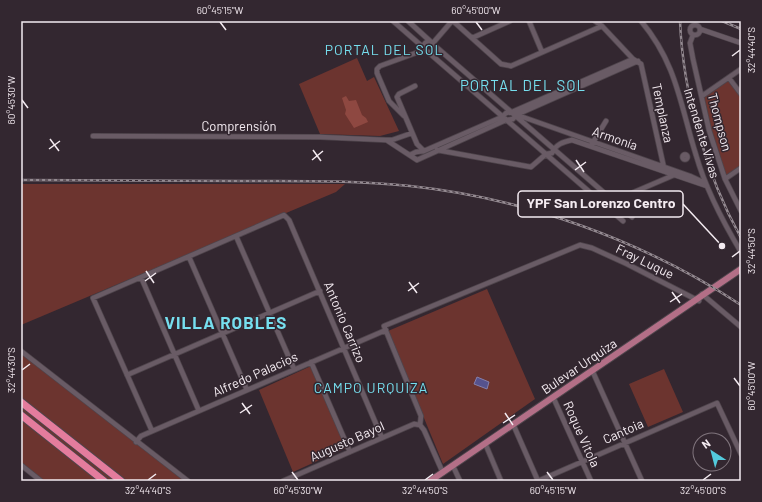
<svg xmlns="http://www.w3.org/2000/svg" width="762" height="502" font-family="Barlow,sans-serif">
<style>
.green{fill:#6c342f}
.forest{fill:#8e4841}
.water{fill:#55528e;stroke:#8580ac}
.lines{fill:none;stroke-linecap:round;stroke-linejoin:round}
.minor-casing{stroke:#4f454c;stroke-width:6}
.major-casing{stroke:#4f454c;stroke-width:8}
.highway-casing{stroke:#4f454c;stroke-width:9}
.minor{stroke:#695b65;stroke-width:4.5}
.major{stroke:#b36f87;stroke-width:6}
.highway{stroke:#e47c9d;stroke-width:7}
.rail-casing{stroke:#948a91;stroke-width:2.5}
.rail{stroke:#332730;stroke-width:1;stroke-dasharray:3;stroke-linecap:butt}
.ticks{fill:none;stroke:#f4ebf1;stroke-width:1.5}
.labels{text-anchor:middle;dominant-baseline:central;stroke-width:3;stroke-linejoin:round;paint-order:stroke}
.street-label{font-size:13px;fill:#f4ebf1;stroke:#332730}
.neighbourhood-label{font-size:14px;letter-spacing:1px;fill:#76dfef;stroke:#332730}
.quarter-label{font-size:15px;letter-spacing:1px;fill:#76dfef;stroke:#332730}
.district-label{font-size:17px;font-weight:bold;letter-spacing:1px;fill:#76dfef;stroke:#332730}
.leader{fill:none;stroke:#f4ebf1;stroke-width:1.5}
.callout-dot{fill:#f4ebf1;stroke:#332730;stroke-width:1.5}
.callout{fill:#332730;stroke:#f4ebf1;stroke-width:1.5}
.callout-label{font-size:14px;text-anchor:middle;font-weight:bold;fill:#f4ebf1}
.neatline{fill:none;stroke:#f4ebf1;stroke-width:1.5}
.ticks-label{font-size:10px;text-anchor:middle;fill:#f4ebf1}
</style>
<rect width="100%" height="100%" fill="#332730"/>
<path class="green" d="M357 58 367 81 374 77 399 131 380 136 320 134 299 84Z
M729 78 741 94V168L725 179 702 96Z
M21 184H345L336 192 21 325Z
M487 289 535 399 443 464 388 331Z
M21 351 188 481H41L21 465Z
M311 366 346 448 293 472 259 390Z
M664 369 683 412 648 427 629 384Z"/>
<path class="forest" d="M346 96 349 101 356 100 362 115 366 118 368 122 354 128 345 114 346 110 342 98Z"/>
<path class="water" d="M477 377 489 382 487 389 474 384Z"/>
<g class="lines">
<g class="minor-casing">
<path id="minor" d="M393 21 424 48
M408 21 430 41
M453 21 501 64 511 66 602 26
M529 21 542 52
M595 21 602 26 633 59 641 64 664 168
M641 21C677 64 680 104 696 155 706 190 723 222 741 252
M690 30a5 5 0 1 1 10 0a5 5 0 1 1-10 0Z
M700 29 741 43
M693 35 690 43 693 59 709 130 725 179 741 211
M472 38 510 21
M423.5 47a5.5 5.5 0 1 1 11 0a5.5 5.5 0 1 1-11 0Z
M433 43 452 21
M434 45 632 217
M428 52 623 221
M729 78 741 94
M415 86 399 94 397 97 417 144 424 151
M702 96 741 69
M404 116 389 101 377 73V69L380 66 424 50
M520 116 690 176 705 183
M93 136 320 137 386 140H392L412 133
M388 141 417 160 506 120 513 119 516 115 638 61
M592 144 606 121
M437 150 531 167 546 154 552 153C556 144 563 142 572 140L707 186
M682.5 157a2.5 2.5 0 1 1 5 0a2.5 2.5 0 1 1-5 0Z
M410 155 416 152 424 151 502 117 506 113 512 112 633 59
M725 179 741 168
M604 205 674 175
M236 236 294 369
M189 257 247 390
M141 277 199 411
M702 294 741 327
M21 351 188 481
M311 362 350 452
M592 370 642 481
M127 375 320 291
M553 397 591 481
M513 424 538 481
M152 431 93 298 284 215 289 220 382 438
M136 442 141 436 386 330
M485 443 501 481
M21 465 41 481
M453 466 460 481
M443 473 424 430 420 425 421 416 384 326 580 245 592 248 627 264 699 301
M283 481 414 424 420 425
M538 481 717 403 741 454"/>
</g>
<g class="major-casing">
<path id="major" d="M430 481 741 269"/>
</g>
<g class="highway-casing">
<path id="highway" d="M21 402 121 481
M21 415 104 481"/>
</g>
<use href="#minor" class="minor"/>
<use href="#major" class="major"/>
<use href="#highway" class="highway"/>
<g class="rail-casing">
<path id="rail" d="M680 21C683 93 706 175 741 238
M722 21 741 29
M21 180C95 180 168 181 242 181 298 181 354 180 410 186 525 198 644 241 741 305"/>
</g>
<use href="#rail" class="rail"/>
</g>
<path class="ticks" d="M220 22 226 30M476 22 482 30M732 56 740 50M22 100 28 108M50 139 59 151M49 149 60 141M313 150 321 161M312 160 323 151M576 160 584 172M575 170 586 162M732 257 740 251M146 271 154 283M145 281 156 273M409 282 417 293M408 291 419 283M672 292 680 303M670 302 682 294M22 370 30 364M734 378 740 386M242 403 250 414M240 413 252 405M505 413 513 425M503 423 515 415M292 472 298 480M547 472 553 480M148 480 156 474M425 480 433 474M703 480 711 474"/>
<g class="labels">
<g class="street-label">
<text transform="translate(663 113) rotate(78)">Templanza</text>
<text transform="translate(720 122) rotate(75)">Thompson</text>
<text x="239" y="126">Comprensión</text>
<text transform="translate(702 133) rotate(73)">Intendente Vivas</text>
<text transform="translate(615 138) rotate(19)">Armonía</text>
<text transform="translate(645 261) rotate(26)">Fray Luque</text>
<text transform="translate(345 322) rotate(67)">Antonio Carrizo</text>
<text transform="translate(579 366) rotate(-34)">Bulevar Urquiza</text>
<text transform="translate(255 374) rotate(-24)">Alfredo Palacios</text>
<text transform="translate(623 431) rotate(-24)">Cantoia</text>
<text transform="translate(582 434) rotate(66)">Roque Vitola</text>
<text transform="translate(347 441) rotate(-24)">Augusto Bayol</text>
</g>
<g class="neighbourhood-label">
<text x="384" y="49">PORTAL DEL SOL</text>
<text x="371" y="387">CAMPO URQUIZA</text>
</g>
<g class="quarter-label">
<text x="523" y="85">PORTAL DEL SOL</text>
</g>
<g class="district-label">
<text x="226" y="322">VILLA ROBLES</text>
</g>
</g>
<path class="leader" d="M722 246L683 204"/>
<circle class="callout-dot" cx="722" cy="246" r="4"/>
<rect class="callout" x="518" y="191" width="165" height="26" rx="4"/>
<g class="callout-label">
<text x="601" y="208">YPF San Lorenzo Centro</text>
</g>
<rect width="762" height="502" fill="none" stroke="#332730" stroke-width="44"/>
<g transform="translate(712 452) rotate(324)"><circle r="19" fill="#332730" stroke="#80757d"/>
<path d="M0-3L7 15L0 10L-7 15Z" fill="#53cadc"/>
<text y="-6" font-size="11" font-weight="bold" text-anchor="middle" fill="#f4ebf1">N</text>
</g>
<rect x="22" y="22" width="718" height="458" class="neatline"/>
<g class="ticks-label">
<text x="220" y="14">60°45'15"W</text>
<text x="476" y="14">60°45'00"W</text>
<text transform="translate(751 50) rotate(-90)" y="4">32°44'40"S</text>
<text transform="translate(11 100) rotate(-90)" y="4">60°45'30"W</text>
<text transform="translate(751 251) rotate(-90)" y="4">32°44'50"S</text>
<text transform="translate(11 370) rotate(-90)" y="4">32°44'30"S</text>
<text transform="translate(751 386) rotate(-90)" y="4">60°45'00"W</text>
<text x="148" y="494">32°44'40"S</text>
<text x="298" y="494">60°45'30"W</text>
<text x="425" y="494">32°44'50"S</text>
<text x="553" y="494">60°45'15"W</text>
<text x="703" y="494">32°45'00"S</text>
</g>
</svg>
